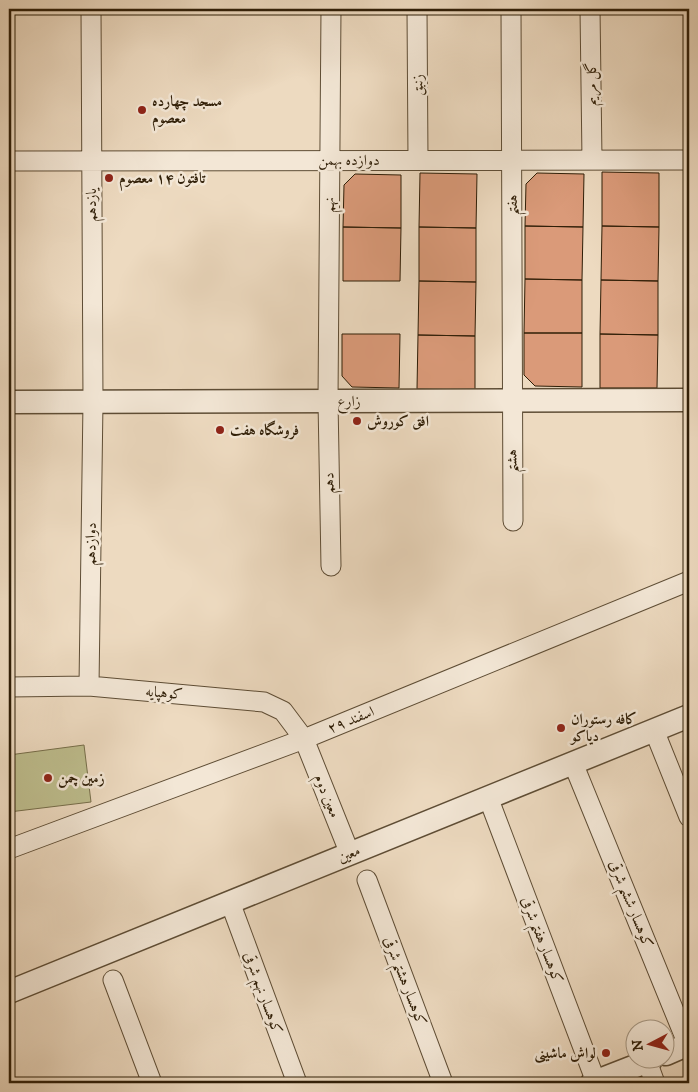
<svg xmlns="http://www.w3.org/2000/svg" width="698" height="1092" font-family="'IM FELL DW Pica',Amiri,serif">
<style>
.green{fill:#bebe8e;stroke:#766e4a}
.building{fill:#da9a79;stroke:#2f1e07}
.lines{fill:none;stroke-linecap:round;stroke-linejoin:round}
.minor-casing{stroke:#5e4d35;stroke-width:21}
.tertiary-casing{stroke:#5e4d35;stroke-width:25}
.minor{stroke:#f3e7d6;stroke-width:19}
.tertiary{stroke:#f3e7d6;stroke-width:22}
.poi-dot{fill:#8f2418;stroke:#f3e7d6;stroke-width:2}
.labels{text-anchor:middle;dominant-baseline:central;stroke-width:5;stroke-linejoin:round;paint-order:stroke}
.street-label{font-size:15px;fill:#2f1e07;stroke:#f3e7d6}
.poi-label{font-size:15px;font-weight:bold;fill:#2f1e07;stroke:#f3e7d6;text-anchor:start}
</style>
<rect width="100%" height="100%" fill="#eddac0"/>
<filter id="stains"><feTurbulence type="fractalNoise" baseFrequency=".004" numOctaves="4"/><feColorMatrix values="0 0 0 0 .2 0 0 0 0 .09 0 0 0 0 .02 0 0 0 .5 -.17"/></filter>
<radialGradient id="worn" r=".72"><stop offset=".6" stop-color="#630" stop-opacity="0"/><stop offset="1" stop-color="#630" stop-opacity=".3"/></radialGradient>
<path class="green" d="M84 745 91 802 9 812V755Z"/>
<path class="building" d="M602 172 659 173V227L602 226Z
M420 173 477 174 476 228 419 227Z
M537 173 584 174 583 227 525 226 526 184Z
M355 174 401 175V228L343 227 344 185Z
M525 226 583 227 582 280 525 279Z
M602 226 659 227 658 281 601 280Z
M343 227 401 228 400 281H343Z
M419 227 476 228V282L419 281Z
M525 279 582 280V333H524Z
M601 280 658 281V335L600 334Z
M419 281 476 282 475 336 418 335Z
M524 333H582V387L535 386 524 375Z
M342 334H400L399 388 352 387 342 376Z
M600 334 658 335 657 388H600Z
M418 335 475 336V390L417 389Z"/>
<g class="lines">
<g class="minor-casing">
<path id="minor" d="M417 9 418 160
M511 9 513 521
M590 9 592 160
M9 161 689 160
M331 566 328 401 331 9
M89 686 93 402 91 9
M9 687 89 686 264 702 283 711 304 739 350 854
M654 730 689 817
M573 763 688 1045
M488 797 596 1082
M9 849 304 739 689 581
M367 880 443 1083
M230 902 297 1083
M113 980 152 1083
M647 1061 655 1083"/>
</g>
<g class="tertiary-casing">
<path id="tertiary" d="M9 402 689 400
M9 992 689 716
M666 1054 689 1044
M592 1083 651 1060"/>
</g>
<use href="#minor" class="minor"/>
<use href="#tertiary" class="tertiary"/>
</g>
<g class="poi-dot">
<circle cx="142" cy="110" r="5"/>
<circle cx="109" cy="178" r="5"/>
<circle cx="357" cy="421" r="5"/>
<circle cx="220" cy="430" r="5"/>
<circle cx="561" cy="728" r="5"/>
<circle cx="48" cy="778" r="5"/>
<circle cx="606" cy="1053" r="5"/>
</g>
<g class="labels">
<g class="street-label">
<text transform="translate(591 84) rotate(-90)">گل مریم</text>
<text transform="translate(418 85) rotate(-91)">زنبق</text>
<text x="349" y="160">دوازده بهمن</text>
<text transform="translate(91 205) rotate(-90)">یازدهم</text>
<text transform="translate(329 205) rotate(-90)">نهم</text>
<text transform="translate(512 205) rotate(-90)">هفتم</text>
<text x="349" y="401">زارع</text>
<text transform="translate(512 461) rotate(-91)">هشتم</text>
<text transform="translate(329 483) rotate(-91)">دهم</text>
<text transform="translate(91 544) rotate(-89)">دوازدهم</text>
<text transform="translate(164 693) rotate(5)">کوهپایه</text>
<text transform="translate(351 720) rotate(-22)">۲۹ اسفند</text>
<text transform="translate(327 796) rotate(68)">معین دوم</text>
<text transform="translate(349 854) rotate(-22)">معین</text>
<text transform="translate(631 904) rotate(68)">کوهسار ششم شرقی</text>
<text transform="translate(542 940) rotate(69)">کوهسار هفتم شرقی</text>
<text transform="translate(405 981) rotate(69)">کوهسار هشتم شرقی</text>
<text transform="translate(263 993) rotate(70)">کوهسار نهم شرقی</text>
</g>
<g class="poi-label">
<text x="152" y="101">مسجد چهارده<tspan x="152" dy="17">معصوم</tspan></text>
<text x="119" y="178">تافتون ۱۴ معصوم</text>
<text x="367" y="421">افق کوروش</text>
<text x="230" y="430">فروشگاه هفت</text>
<text x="571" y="719">کافه رستوران<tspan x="571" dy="17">دیاکو</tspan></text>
<text x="58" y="778">زمین چمن</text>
<text x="596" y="1053" text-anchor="end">لواش ماشینی</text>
</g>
</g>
<rect width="698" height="1092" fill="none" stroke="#eddac0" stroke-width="30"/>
<rect x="10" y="10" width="678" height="1072" fill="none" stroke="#2f1e07" stroke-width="2.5"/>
<rect x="15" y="15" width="668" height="1062" fill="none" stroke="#2f1e07"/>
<g transform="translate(650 1044) rotate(264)"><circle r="24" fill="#f3e7d6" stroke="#a59783"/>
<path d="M0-4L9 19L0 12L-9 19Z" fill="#8f2418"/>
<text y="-8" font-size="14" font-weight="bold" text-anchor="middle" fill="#2f1e07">N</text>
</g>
<rect width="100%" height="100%" filter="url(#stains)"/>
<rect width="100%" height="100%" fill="url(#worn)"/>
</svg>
